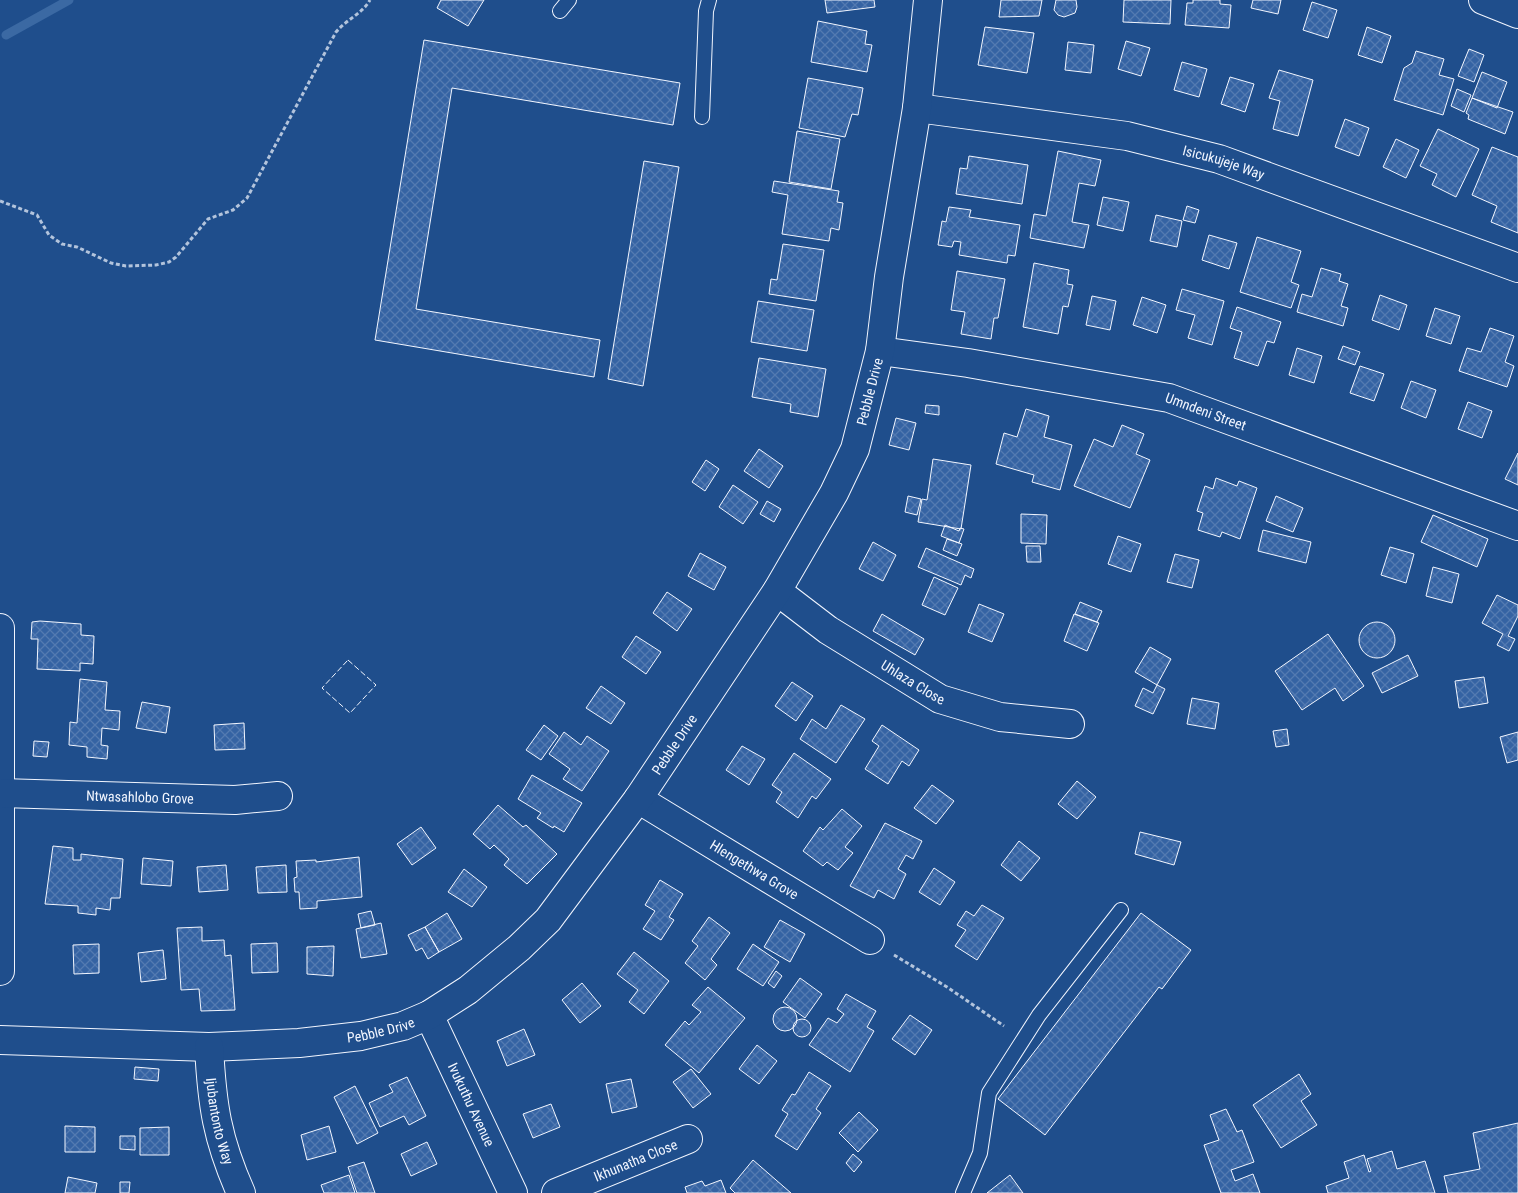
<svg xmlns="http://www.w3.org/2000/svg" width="1518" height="1193" font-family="'Roboto Condensed',sans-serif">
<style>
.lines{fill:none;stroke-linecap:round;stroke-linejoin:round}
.stream{stroke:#3b69a3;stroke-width:9}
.building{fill:url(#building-cross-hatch);stroke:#f2f6ff}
.service-casing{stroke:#f2f6ff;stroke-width:16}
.minor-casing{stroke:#f2f6ff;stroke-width:30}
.path{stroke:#b3c4dc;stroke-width:3;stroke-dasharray:4 2.5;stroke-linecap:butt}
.service{stroke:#1f4e8c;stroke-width:14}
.minor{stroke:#1f4e8c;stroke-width:28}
.fence{stroke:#f2f6ff;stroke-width:1;stroke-dasharray:6 2.5;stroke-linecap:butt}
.labels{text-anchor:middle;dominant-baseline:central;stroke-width:4;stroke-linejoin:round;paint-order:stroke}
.street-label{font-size:14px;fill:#f2f6ff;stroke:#1f4e8c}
</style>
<defs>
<pattern id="building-cross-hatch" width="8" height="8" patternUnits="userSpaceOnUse" patternTransform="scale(1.25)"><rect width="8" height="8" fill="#3563a3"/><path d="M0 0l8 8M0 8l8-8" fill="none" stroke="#537ab1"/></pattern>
</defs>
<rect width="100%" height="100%" fill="#1f4e8c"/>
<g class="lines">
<path class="stream" d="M6 35 69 0"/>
</g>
<path class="building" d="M441 0H484L468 26 437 8Z
M825 0H874L875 7 827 13Z
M1001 0H1042L1039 16 999 17Z
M1056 0H1076L1077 7 1075 13 1064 17 1058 15 1054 10Z
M1124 0H1171L1170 24 1123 22Z
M1193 0H1220V4L1231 5 1229 28 1185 25 1187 3H1193Z
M1253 0H1281L1278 14 1251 8Z
M1312 2 1337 10 1328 38 1303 30Z
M818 21 867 31 865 44 872 45 867 72 811 62Z
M985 27 1034 33 1027 73 978 65Z
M1367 27 1391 36 1382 63 1358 55Z
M424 40 680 83 673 125 452 88 416 309 600 340 594 377 375 340Z
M1126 41 1150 48 1141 76 1118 69Z
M1068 42 1094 45 1091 73 1065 70Z
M1469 49 1484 55 1474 82 1458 76Z
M1416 51 1444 59 1439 75 1454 79 1443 115 1394 100 1404 68 1412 63Z
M1182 62 1207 69 1199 97 1174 90Z
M1279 70 1313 80 1298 136 1273 129 1280 101 1269 98Z
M1482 72 1507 82 1497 108 1472 98Z
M1230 77 1254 84 1245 112 1221 104Z
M808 78 863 88 858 115 852 114 845 137 799 128Z
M1457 89 1471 95 1464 112 1451 106Z
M1472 98 1513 112 1505 134 1468 119 1469 115 1466 113Z
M1345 119 1369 128 1359 156 1335 147Z
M1438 129 1479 149 1456 197 1432 185 1437 174 1420 166Z
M797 131 840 139 831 189 789 182Z
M1396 139 1419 150 1406 178 1383 167Z
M1492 147 1518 157V233L1491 222 1497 206 1472 195Z
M1058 151 1101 160 1095 186 1079 183 1072 222 1089 225 1084 248 1030 238 1034 214 1046 216Z
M969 156 1028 165 1022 204 956 194 960 168 967 169Z
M644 161 679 167 643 386 608 379Z
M774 181 839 191 837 202 843 203 839 230 831 228 829 241 782 234 788 195 772 192Z
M1103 197 1129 202 1123 231 1097 225Z
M1187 206 1199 210 1195 223 1183 220Z
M949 207 971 210 969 217 1020 225 1015 256 1008 255 1007 263 959 255 961 242 954 241 952 247 938 245 942 221 946 222Z
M1156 215 1182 221 1177 247 1150 241Z
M1209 235 1237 243 1229 269 1202 260Z
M1257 237 1301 251 1291 282 1299 285 1291 308 1240 292Z
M783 244 824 250 816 301 769 294 771 279 777 280Z
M1034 263 1069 270 1067 284 1073 285 1068 307 1063 306 1058 334 1023 327Z
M1321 268 1341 274 1339 281 1348 284 1341 306 1348 308 1343 326 1297 312 1302 294 1312 297Z
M957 271 1005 279 998 318H994L991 339 961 334 965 312 951 310Z
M1182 289 1224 301 1212 345 1188 338 1195 315 1176 310Z
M1380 295 1407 305 1399 330 1372 320Z
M1092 296 1116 301 1110 330 1086 325Z
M1142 297 1166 305 1157 333 1133 325Z
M758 301 814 310 807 351 751 342Z
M1237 307 1281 322 1274 343 1267 341 1258 366 1234 358 1242 332 1230 328Z
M1435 308 1460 316 1451 344 1426 336Z
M1490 328 1514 336 1505 362 1514 366 1507 387 1459 371 1467 348 1481 352Z
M1343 346 1360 352 1355 365 1338 359Z
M1297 348 1322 356 1314 383 1289 375Z
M759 358 826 369 818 417 790 412 791 404 752 397Z
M1360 366 1384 374 1374 401 1350 393Z
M1411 381 1436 390 1426 418 1401 408Z
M1468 402 1492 411 1482 438 1458 429Z
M926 405 939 406V415L925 413Z
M1026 409 1049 416 1044 437 1072 445 1060 490 1032 482 1034 475 996 464 1004 433 1017 437Z
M896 418 916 423 909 450 889 445Z
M1122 425 1144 434 1136 454 1150 460 1130 508 1074 486 1094 439 1113 447Z
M759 449 783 466 769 488 744 471Z
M1518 453V485L1505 479Z
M933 459 971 465 961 529 918 522 922 499 927 500Z
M706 460 719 469 705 491 692 482Z
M1216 478 1237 486 1239 481 1257 488 1240 539 1222 532 1220 537 1198 530 1203 513 1197 511 1205 486 1213 489Z
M733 485 758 502 743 524 719 507Z
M908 496 921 499 917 515 905 512Z
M1276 496 1303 508 1293 532 1266 521Z
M767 501 781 509 774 522 760 514Z
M1021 514 1047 515 1046 544 1021 543Z
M1433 515 1488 539 1477 567 1421 542Z
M945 525 959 531 960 528 964 529 959 543 941 536Z
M1263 530 1311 542 1306 563 1258 551Z
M1118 536 1141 544 1131 572 1108 564Z
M947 539 962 544 957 556 943 550Z
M873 542 896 555 883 581 859 569Z
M1026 546H1040L1041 562H1027Z
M1390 547 1414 554 1406 583 1381 575Z
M926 548 974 569 971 578 965 575 961 585 918 567Z
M700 553 726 567 714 590 688 576Z
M1175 554 1199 560 1192 588 1167 582Z
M1433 567 1459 574 1452 603 1426 596Z
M934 577 958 588 945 615 922 605Z
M667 592 692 609 677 631 653 613Z
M1497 595 1518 605V616L1508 636 1515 639 1509 651 1497 645 1503 634 1482 623Z
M1080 602 1102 611 1097 622 1075 614Z
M979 604 1004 614 992 642 968 632Z
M882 614 924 639 915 655 873 631Z
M1074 614 1099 623 1087 651 1064 641Z
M40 621 81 624V635L94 636 93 664 80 663V671L37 669 38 639H31L32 622Z
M1359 640a18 18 0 1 1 36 0a18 18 0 1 1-36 0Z
M1328 634 1364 686 1343 701 1335 688 1302 710 1275 671Z
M636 636 661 652 646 674 622 657Z
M1150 647 1171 659 1157 685 1135 672Z
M1408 655 1418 676 1382 693 1372 673Z
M1484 677 1488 703 1459 708 1455 681Z
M80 679 107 682 105 710 120 711 119 730 102 728 101 745 108 746 107 759 87 757V747L69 745 70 722 77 723Z
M792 682 813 696 796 721 775 706Z
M1157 685 1165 689 1153 714 1135 706 1143 688 1153 693Z
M601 686 625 703 611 724 586 708Z
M1192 698 1219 703 1215 729 1187 724Z
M142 702 170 707 166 733 136 728Z
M841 705 865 719 836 763 800 739 812 719 826 729Z
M244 723 245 749 215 750 214 725Z
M544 725 558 736 541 760 526 750Z
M882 725 919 750 909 766 902 761 888 784 865 769 879 746 872 741Z
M1287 729 1289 745 1276 747 1273 731Z
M564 732 581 745 587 736 609 751 582 791 563 779 570 769 549 754Z
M1518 732V760L1507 763 1500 737Z
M34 741 49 742 47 757 33 756Z
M742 746 765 759 749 785 726 770Z
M794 753 831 779 816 799 812 796 798 818 776 802 782 792 772 785Z
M532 775 582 803 564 832 554 826 553 828 537 818 541 813 518 799Z
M1077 781 1096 797 1077 819 1058 804Z
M932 785 954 801 936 824 914 808Z
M498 805 523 827 526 825 557 854 527 884 504 865 509 859 494 845 490 849 473 834Z
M842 809 862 826 845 847 853 853 838 870 827 862 823 866 803 851 820 827 823 830Z
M885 823 922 841 913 859 906 855 898 869 906 874 894 899 878 890 874 898 850 886Z
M421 827 436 848 412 865 397 844Z
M1140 832 1181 842 1174 865 1135 854Z
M1019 841 1040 858 1021 881 1001 865Z
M53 846 73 848V860H81V854L123 859 120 898H111L110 910 96 908V915L78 913V906L45 904Z
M359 857 362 897 317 901V908L300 909 299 892H295L294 878 297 877 296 861 316 860V862Z
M143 858 173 861 171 886 141 884Z
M226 865 228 890 199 892 197 867Z
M286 865 287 892 258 893 256 867Z
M934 868 955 882 940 905 919 892Z
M464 869 487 887 472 907 448 892Z
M660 880 683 894 669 917 674 920 661 940 643 929 655 911 645 905Z
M982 905 1004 918 977 960 955 946 966 930 957 925 966 911 974 916Z
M371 911 375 925 361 928 358 914Z
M447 913 462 939 439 952 425 927Z
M1141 913 1191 950 1162 989 1159 987 1045 1135 998 1099Z
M709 917 730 933 711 959 717 965 705 980 685 963 698 946 692 941Z
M780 920 805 934 790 962 764 947Z
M381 923 387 954 361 958 356 929Z
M202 927V941L224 940 225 956 231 955 235 1010 201 1011 199 989 181 990 177 928Z
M425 927 439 952 428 959 422 948 416 951 408 935Z
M277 943 278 972 252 973 251 944Z
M99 944V973L74 974 73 945Z
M753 944 779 962 763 986 737 969Z
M334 946 333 976 307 974V947Z
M163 950 166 979 141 982 138 953Z
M634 952 669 981 644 1014 629 1002 638 990 617 974Z
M776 971 782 976 774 988 768 983Z
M800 978 822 994 805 1018 783 1002Z
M582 983 601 1006 580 1023 562 1000Z
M708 987 745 1018 699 1073 665 1045 685 1021 689 1025 701 1012 692 1005Z
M846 994 876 1011 867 1027 874 1031 850 1072 809 1045 828 1018 837 1023 844 1014 837 1009Z
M773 1019a12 12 0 1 1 24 0a12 12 0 1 1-24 0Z
M910 1015 932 1030 915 1055 892 1039Z
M793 1028a9 9 0 1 1 18 0a9 9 0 1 1-18 0Z
M524 1029 535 1055 507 1066 497 1041Z
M757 1045 777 1061 759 1084 739 1069Z
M135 1067 159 1069 158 1081 134 1079Z
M691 1069 711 1094 693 1108 673 1082Z
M809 1072 831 1086 816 1109 821 1113 797 1150 775 1136 788 1114 782 1110 792 1094 795 1095Z
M1299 1074 1311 1094 1301 1101 1317 1125 1281 1148 1253 1105Z
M407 1077 426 1116 409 1125 404 1116 380 1127 369 1103 393 1092 389 1085Z
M631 1079 637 1107 612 1113 606 1084Z
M355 1086 378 1133 357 1144 334 1097Z
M551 1104 560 1127 533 1138 523 1114Z
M1226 1109 1237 1132 1242 1130 1254 1162 1231 1170 1235 1181 1253 1174 1260 1193H1221L1204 1145 1219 1140 1210 1115Z
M859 1112 878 1130 858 1152 839 1133Z
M1518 1123V1193H1448L1444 1176 1480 1169 1473 1133Z
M65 1126 95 1127V1152H65Z
M329 1126 336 1152 307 1160 301 1135Z
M169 1127V1155H140V1128Z
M120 1136H135V1150L120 1149Z
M427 1142 437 1164 411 1176 401 1154Z
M1392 1151 1397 1169 1425 1161 1435 1193H1328L1326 1186 1349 1178 1344 1162 1364 1155 1369 1172 1371 1171 1367 1159Z
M853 1154 862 1162 854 1172 846 1163Z
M753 1160 791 1193H735L730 1188Z
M364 1162 375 1193H357L348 1167Z
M349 1175 355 1193H324L321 1185Z
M1010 1175 1023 1193H987Z
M68 1177 97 1183 95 1193H65Z
M721 1180 726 1193H687L685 1187 702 1181 705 1186Z
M120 1182H130L129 1193H120Z"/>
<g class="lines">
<g class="service-casing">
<path id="service" d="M560 11 569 0
M702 117 706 11 709 0
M963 1193 980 1153 989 1093 1039 1015 1121 910"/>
</g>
<g class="minor-casing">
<g id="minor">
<path d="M1483 0 1518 14"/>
<path id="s1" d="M917 108 1127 136 1219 159 1518 268"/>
<path id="s2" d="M880 351 968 363 1169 398 1518 526"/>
<path id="s3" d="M777 591 828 630 940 699 1000 717 1070 724"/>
<path d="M0 628V971"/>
<path id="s4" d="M1 793 235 800 278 796"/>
<path id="s5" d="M638 799 870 940"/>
<path id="s6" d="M429 1015 513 1193"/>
<path id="s7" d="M0 1040 209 1047 299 1043 361 1036 403 1026 429 1015 468 990 519 948 548 920 638 799 777 591 834 493 855 449 880 351 889 277 917 108 928 0"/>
<path id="s8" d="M209 1047C212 1105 217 1139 241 1193"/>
<path id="s9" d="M556 1193 688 1139"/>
</g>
</g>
<path class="path" d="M0 201 37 215 49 235 62 244 77 247 111 263 126 266 156 265 169 262 176 257 208 219 233 210 247 198 336 32C347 19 362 14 370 0
M894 955 947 987 1004 1026"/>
<use href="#service" class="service"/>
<use href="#minor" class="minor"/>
<path class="fence" d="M348 660 376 685 350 713 322 688Z"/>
</g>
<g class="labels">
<g class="street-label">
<text stroke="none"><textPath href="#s1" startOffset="312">Isicukujeje Way</textPath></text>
<text stroke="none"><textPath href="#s7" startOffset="1208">Pebble Drive</textPath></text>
<text stroke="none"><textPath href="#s2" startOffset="332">Umndeni Street</textPath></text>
<text stroke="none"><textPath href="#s3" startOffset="164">Uhlaza Close</textPath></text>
<text stroke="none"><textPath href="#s7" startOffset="802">Pebble Drive</textPath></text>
<text stroke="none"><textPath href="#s4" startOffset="139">Ntwasahlobo Grove</textPath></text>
<text stroke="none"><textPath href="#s5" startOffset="136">Hlengethwa Grove</textPath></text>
<text stroke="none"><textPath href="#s7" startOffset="382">Pebble Drive</textPath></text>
<text stroke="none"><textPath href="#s6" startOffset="99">Ivukuthu Avenue</textPath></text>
<text stroke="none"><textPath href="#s8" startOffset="75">Ijubantonto Way</textPath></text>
<text stroke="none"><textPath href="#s9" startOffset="86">Ikhunatha Close</textPath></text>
</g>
</g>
</svg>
